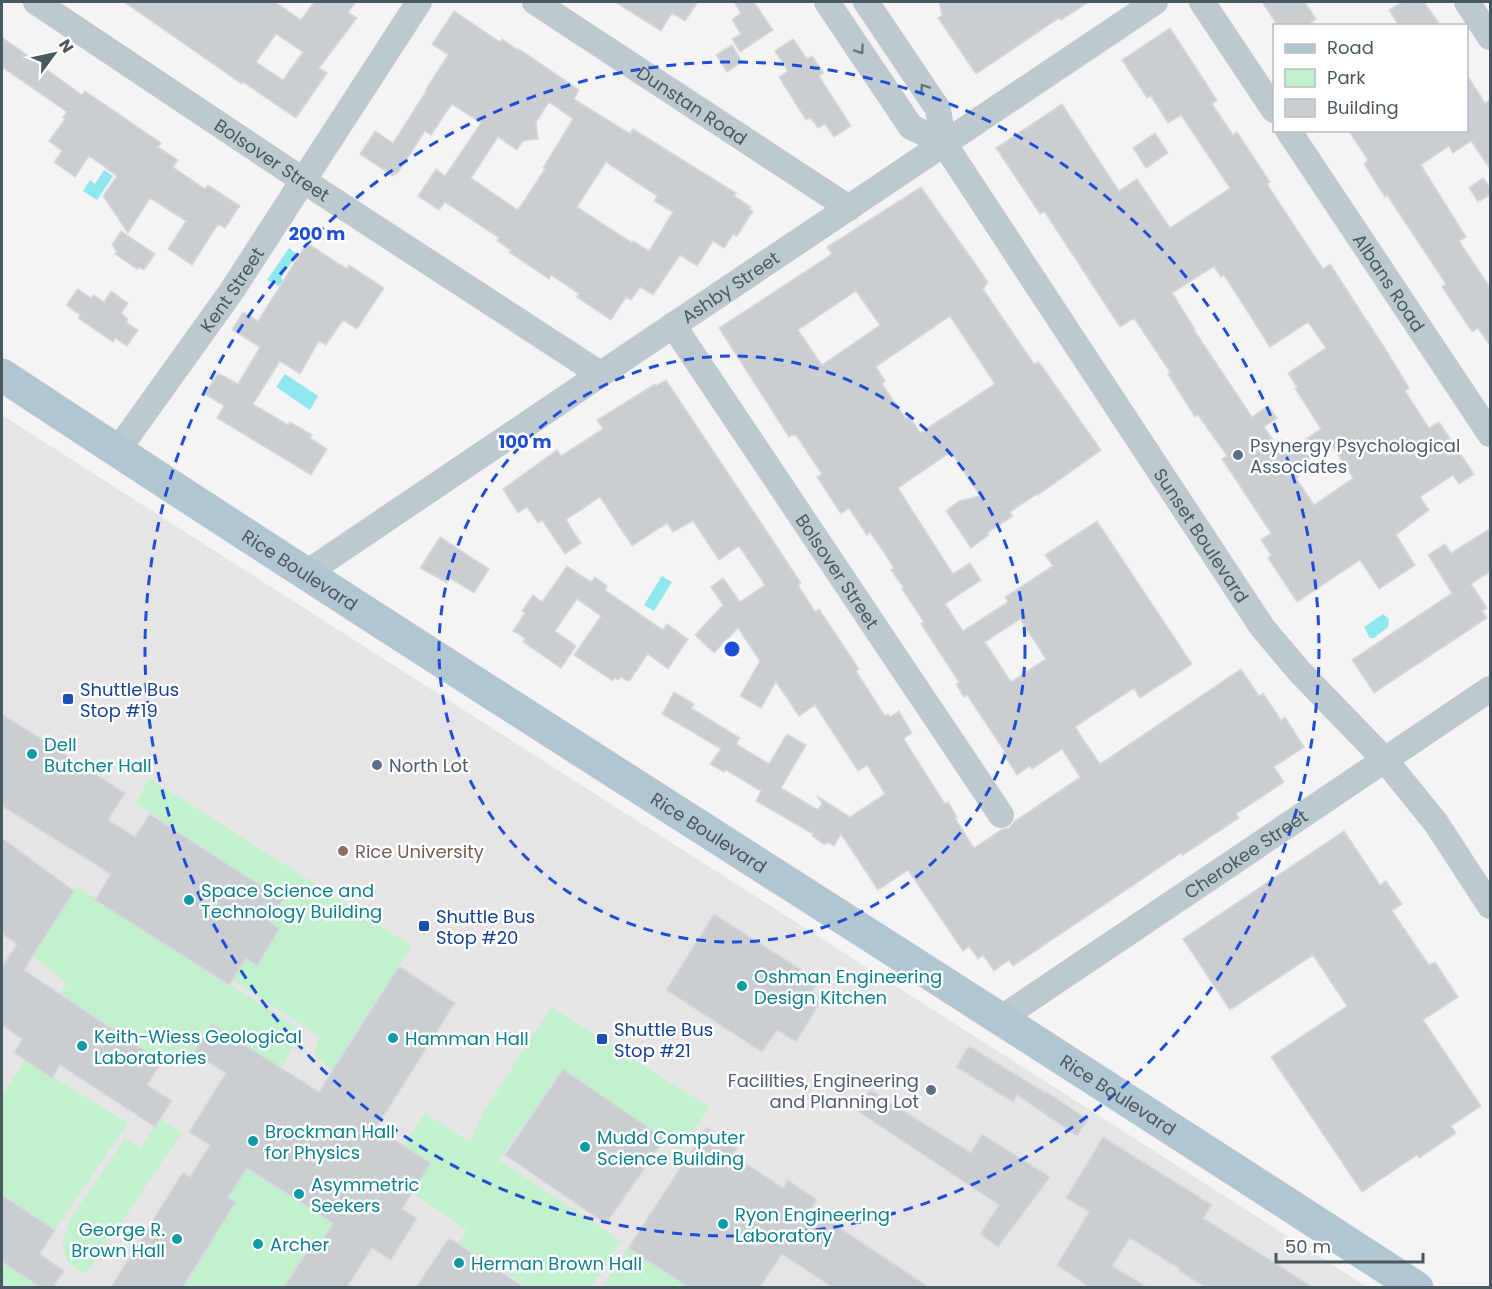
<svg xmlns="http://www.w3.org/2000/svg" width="1492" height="1289" font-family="Poppins,sans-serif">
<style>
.education{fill:#e6e4e5}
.green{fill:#c2f1ce}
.water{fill:#8fe7ef}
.building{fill:#caced2;stroke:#d7dade;stroke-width:1.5;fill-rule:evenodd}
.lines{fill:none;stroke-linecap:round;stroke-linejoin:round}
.minor{stroke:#bdc9cf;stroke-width:26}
.major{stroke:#b2c6d1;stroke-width:33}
.oneway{stroke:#66757c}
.ring{fill:none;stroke:#1d4ed8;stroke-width:3;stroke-dasharray:10 8}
.service-dot{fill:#5c6f8a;stroke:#fff;stroke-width:2}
.transit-dot{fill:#1a4fb4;stroke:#fff;stroke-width:2}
.culture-dot{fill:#0f9aa8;stroke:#fff;stroke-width:2}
.education-dot{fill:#8d6e63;stroke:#fff;stroke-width:2}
.labels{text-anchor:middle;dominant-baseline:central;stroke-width:5;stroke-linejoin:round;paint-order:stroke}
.street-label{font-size:18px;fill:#495961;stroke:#fff}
.service-label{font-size:18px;fill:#4e5e75;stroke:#fff;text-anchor:start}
.transit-label{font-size:18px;fill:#164399;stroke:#fff;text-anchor:start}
.culture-label{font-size:18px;fill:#0d838f;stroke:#fff;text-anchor:start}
.education-label{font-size:18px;fill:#785e54;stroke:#fff;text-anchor:start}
.centre{fill:#1d4ed8;stroke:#fff;stroke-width:3}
.ring-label{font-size:18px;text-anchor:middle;font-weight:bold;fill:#1d4ed8;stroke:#fff;stroke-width:5;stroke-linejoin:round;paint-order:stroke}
</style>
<rect width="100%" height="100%" fill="#f5f3f3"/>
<path class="education" d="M2 415 1367 1287H2Z"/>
<path class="green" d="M149 778 412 946 333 1070 314 1056 319 1036 233 980 246 959 257 966 280 930 270 922 283 900 136 803Z
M77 887 302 1031 281 1068 212 1024 193 1053 162 1062 59 994 67 984 33 955Z
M551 1007 709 1107 681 1150 563 1069 499 1160 621 1241 591 1287H528L459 1243 467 1230 412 1193 431 1163 403 1145 425 1113 470 1142 485 1110Z
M25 1060 128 1123 55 1230 2 1194V1096Z
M160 1118 182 1133 86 1274 68 1263 62 1243 70 1220 125 1138 140 1148Z
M247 1168 333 1223 314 1254 307 1251 284 1287 183 1288 236 1203 228 1198Z
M628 1248 688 1287 602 1288Z
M2 1262 35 1284 40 1287H2Z"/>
<path class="water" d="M104 170 113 176 97 200 83 191 90 180 95 184Z
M289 248 297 254 281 278 283 280 279 286 267 280Z
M285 374 318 396 310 410 276 387Z
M662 576 672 582 654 611 644 605Z
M1383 614 1389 619 1388 627 1374 638H1370L1364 627Z"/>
<path class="building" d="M124 2H275L301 20 314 2H356L348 12 357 18 319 68 327 73 296 118 243 82 242 84ZM276 34 303 52 283 80 256 62Z
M615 2H698L685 21 672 13 661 31Z
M734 2H754L773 30 740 52 732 39 741 34 732 20 741 13Z
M939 2H1089L1061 20 1059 18 976 74 938 18 942 15Z
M1262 2H1305L1316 19 1306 26H1278Z
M1402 2H1424L1441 26H1399L1389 10Z
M454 11 500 42 502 39 518 50 519 49 579 90 574 99 630 134 633 129 736 193 734 196 751 207 749 209 753 211 737 236 733 234 724 248 713 241 697 266 680 255 653 295 640 287 631 300 626 297 611 320 577 297 579 294 551 275 549 279 509 252 511 250 497 241 499 238 445 202 439 210 418 196 436 169 445 176 481 123 452 104 431 135 425 131 397 174 395 173 393 176 360 154 375 131 393 143 427 90 426 89 448 55 432 44ZM549 102 573 119 543 168 545 169 518 210 471 178 498 137 517 150 523 141 538 139 536 122ZM606 162 657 196 654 201 673 212 649 251 633 241 632 243 577 207Z
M1170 28 1217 100 1212 104 1233 135 1237 132 1270 182 1267 184 1323 269 1330 264 1388 353 1409 388 1405 391 1429 428 1439 422 1474 474 1459 484 1453 475 1420 497 1429 510 1396 535 1415 565 1379 589 1360 560 1297 602 1268 558 1271 555 1261 540 1271 533 1222 459 1227 456 1198 415 1195 417 1168 374 1170 372 1134 318 1120 327 1044 211 1040 214 996 148 1062 104 1119 191 1137 179 1170 228 1230 188 1181 115 1168 123 1151 96 1147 98 1122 60ZM1214 266 1221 277 1224 275 1270 347 1308 322 1326 348 1288 373 1297 387 1295 388 1321 429 1283 454 1264 427 1277 418 1268 406 1252 417 1194 330 1195 329 1172 293ZM1331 444 1353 478 1314 505 1296 478 1299 476 1295 468Z
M2 37 82 95 85 91 161 143 158 147 178 160 173 167 205 189 208 185 240 206 225 228 218 224 192 265 168 249 186 221 150 198 128 233 103 196 117 176 89 156 75 177 54 162 62 151 49 141 65 119 63 117 67 112 2 67Z
M793 39 807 59 812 56 824 73 819 76 851 126 834 137 825 124 818 128 810 117 806 120 779 77 788 71 775 51Z
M732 45 741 60 739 61 740 63 727 72 716 55Z
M1467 75 1485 103 1491 99V170L1471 141 1453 153 1449 146 1421 165 1466 237 1459 241 1491 289V347L1478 328 1472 332 1442 287 1446 284 1387 195 1385 197 1364 164 1368 160 1348 130H1467Z
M1155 133 1168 153 1146 168 1133 148Z
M1483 178 1491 189V194L1478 202 1469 188Z
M921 187 988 282 983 289 1034 364 1038 362 1041 365 1101 450 1038 495 1037 494 1010 512 1013 516 987 533 989 535 971 548 946 511 959 501 980 496 951 452 898 488 953 574 970 563 981 580 945 604 963 631 1008 602 1005 597 1053 566 1045 555 1097 521 1192 664 1140 698 1134 688 1075 727 1100 764 1241 669 1259 696 1263 693 1281 720 1285 717 1304 747 1274 767 1284 782 1236 814 1239 818 1183 855 1181 853 1013 966 1009 960 994 971 983 955 978 959 969 946 963 951 908 870 878 890 841 834 834 846 827 842 825 845 812 836 813 834 756 801 761 791 726 770 724 772 710 764 721 749 662 714 674 692 694 704 691 708 740 738 736 744 769 764 787 734 806 745 781 788 818 810 822 803 817 796 850 817 885 794 867 765 858 771 815 705 799 716 776 682 761 708 740 696 760 661 738 628 714 653 695 635 723 605 711 587 723 578 740 602 765 585 739 546 719 560 693 521 673 532 667 523 632 546 600 497 566 520 581 543 565 554 542 520 538 523 527 507 518 513 503 489 557 450 561 456 603 429 597 420 655 384 656 386 666 380 801 583 798 585 815 612 819 609 859 669 856 671 885 716 888 714 890 717 899 711 912 733 904 738 905 741 945 804 948 802 957 817 955 818 974 848 1001 830 1009 828 1015 821 1080 777 1062 749 1032 769 1030 766 1017 775 1003 753 1005 752 967 695 964 697 956 684 959 682 921 624 924 622 902 589 903 587 891 570 894 568 883 551 870 532 867 535 849 508 841 514 817 477 822 474 795 434 789 437 719 328 832 254 827 247ZM856 291 880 325 822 365 798 330ZM950 316 995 384 920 433 909 416 906 419 882 384 885 381 876 367ZM1020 619 1046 659 1011 682 985 642Z
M121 231 155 254 144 270 139 267 137 269 115 254 117 252 112 245Z
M307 243 347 269 349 265 384 288 357 329 343 320 326 345 319 341 300 374 280 361 253 404 288 425 290 422 312 435 310 438 327 449 311 475 217 418 224 406 205 394 218 373 238 384 260 347 232 330 243 312 258 321Z
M78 289 91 298 94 295 104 302 111 291 128 303 121 313 128 319 126 322 138 330 127 346 115 338 113 342 78 318 80 315 66 305Z
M1491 528V571L1471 584 1487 608 1482 611 1487 618 1374 693 1352 660 1452 593 1428 555 1445 544 1451 553Z
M440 537 489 569 474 593 450 578 447 583 420 568Z
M567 566 591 582 595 577 607 586 605 590 663 630 667 624 688 639 668 669 648 654 630 680 627 681 621 677 618 680 615 678 613 681 574 655 601 616 577 599 555 631 576 646 561 668 523 642 525 638 513 631 525 613 522 611 533 595 542 602Z
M2 714 125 793 108 820 135 837 150 814 283 900 270 922 280 929 257 966 246 959 229 985 95 900 111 874 2 806Z
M1344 831 1380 885 1386 881 1402 904 1392 911 1429 965 1435 962 1458 997 1423 1020 1481 1106 1451 1126 1456 1133 1419 1158 1417 1155 1362 1192 1271 1057 1347 1006 1313 955 1230 1010 1183 939Z
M2 838 74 891 24 970 162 1062 147 1085 172 1101 155 1127 60 1065 52 1078 14 1053 22 1039 2 1025V967L17 944 2 934Z
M714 914 819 981 809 996 820 1003 796 1042 777 1030 762 1052 666 990Z
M399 966 455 1003 376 1128 431 1163 402 1209 417 1218 391 1260 372 1248 347 1287H284L308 1250 314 1254 333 1223 247 1168 228 1198 236 1202 183 1287H111L183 1172 190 1177 210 1145 189 1132 226 1073 193 1053 212 1024 319 1092Z
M969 1046 1046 1093 1047 1092 1088 1120 1077 1136 1017 1095 1013 1102 956 1067Z
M563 1069 665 1139 606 1224 505 1155Z
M870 1090 971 1153 982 1134 1050 1177 998 1247 980 1234 999 1205 856 1110Z
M707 1127 737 1148 733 1155 783 1188 788 1180 817 1200 811 1209 929 1287H832L782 1254 760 1287H688L628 1248Z
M1103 1137 1212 1205 1203 1218 1313 1287H1205L1179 1271 1180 1269 1130 1238 1112 1266 1147 1287H1089L1057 1265 1089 1212 1066 1198Z
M2 1195 55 1230 40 1254 64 1271 53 1287H40L2 1262Z
M449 1238 524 1287H416Z"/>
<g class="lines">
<g class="minor">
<path id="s1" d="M36 2 304 181 600 374"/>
<path id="s2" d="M535 2 849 208"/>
<path d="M827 2 911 127 943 142"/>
<path id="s3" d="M866 2 938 109 943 142 1262 627 1299 671 1385 760 1436 823 1490 906"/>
<path d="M1202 2 1274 110"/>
<path d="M1467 2 1490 37"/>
<path id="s4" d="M1288 130 1490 434"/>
<path id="s5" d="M673 325 1001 815"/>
<path id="s6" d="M117 451 231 292 419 2"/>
<path id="s7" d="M305 574C588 383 871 191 1155 2"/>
<path id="s8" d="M1000 1019 1490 689"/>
</g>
<path class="major" id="s9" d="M2 375C470 684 947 981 1417 1288"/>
</g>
<defs><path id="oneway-chevron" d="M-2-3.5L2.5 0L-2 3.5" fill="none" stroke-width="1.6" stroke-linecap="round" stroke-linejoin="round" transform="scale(1.5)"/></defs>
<g class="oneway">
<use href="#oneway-chevron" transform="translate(860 50) rotate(56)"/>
<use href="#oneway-chevron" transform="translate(924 88) rotate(-124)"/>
</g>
<g class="ring">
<circle cx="732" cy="649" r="293"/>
<circle cx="732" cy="649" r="587"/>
</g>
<g class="service-dot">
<circle cx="1238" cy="455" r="6"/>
<circle cx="377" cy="765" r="6"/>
<circle cx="931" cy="1090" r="6"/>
</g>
<g class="transit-dot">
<rect x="62" y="693" width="12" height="12" rx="3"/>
<rect x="418" y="920" width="12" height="12" rx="3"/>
<rect x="596" y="1033" width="12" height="12" rx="3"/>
</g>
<g class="culture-dot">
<circle cx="32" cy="754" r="6"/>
<circle cx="189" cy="900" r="6"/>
<circle cx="742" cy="986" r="6"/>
<circle cx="393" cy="1038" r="6"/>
<circle cx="82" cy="1046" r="6"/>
<circle cx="253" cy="1141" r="6"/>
<circle cx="585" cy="1147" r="6"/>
<circle cx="299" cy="1194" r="6"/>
<circle cx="723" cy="1224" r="6"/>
<circle cx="177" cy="1239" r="6"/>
<circle cx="258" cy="1244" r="6"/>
<circle cx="459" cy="1263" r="6"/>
</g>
<circle class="education-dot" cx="343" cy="851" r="6"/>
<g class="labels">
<g class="street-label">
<text stroke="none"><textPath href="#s2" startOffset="188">Dunstan Road</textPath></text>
<text stroke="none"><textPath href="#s1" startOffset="284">Bolsover Street</textPath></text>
<text stroke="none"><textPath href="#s4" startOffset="183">Albans Road</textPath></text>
<text stroke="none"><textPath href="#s7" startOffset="513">Ashby Street</textPath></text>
<text stroke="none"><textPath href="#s6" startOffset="198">Kent Street</textPath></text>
<text stroke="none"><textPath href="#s3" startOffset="633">Sunset Boulevard</textPath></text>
<text stroke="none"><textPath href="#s9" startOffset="356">Rice Boulevard</textPath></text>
<text stroke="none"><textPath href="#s5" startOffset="296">Bolsover Street</textPath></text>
<text stroke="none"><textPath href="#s9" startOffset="842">Rice Boulevard</textPath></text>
<text stroke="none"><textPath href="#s8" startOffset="296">Cherokee Street</textPath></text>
<text stroke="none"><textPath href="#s9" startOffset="1328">Rice Boulevard</textPath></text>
</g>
<g class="service-label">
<text x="1250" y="445">Psynergy Psychological<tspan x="1250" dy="21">Associates</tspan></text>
<text x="389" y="765">North Lot</text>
<text x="919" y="1080" text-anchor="end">Facilities, Engineering<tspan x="919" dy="21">and Planning Lot</tspan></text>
</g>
<g class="transit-label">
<text x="80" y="689">Shuttle Bus<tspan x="80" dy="21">Stop #19</tspan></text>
<text x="436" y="916">Shuttle Bus<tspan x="436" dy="21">Stop #20</tspan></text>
<text x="614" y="1029">Shuttle Bus<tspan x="614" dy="21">Stop #21</tspan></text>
</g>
<g class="culture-label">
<text x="44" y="744">Dell<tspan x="44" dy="21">Butcher Hall</tspan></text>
<text x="201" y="890">Space Science and<tspan x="201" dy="21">Technology Building</tspan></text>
<text x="754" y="976">Oshman Engineering<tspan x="754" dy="21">Design Kitchen</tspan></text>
<text x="94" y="1036">Keith-Wiess Geological<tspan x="94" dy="21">Laboratories</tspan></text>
<text x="405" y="1038">Hamman Hall</text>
<text x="265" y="1131">Brockman Hall<tspan x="265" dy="21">for Physics</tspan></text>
<text x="597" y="1137">Mudd Computer<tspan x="597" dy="21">Science Building</tspan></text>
<text x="311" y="1184">Asymmetric<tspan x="311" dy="21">Seekers</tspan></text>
<text x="735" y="1214">Ryon Engineering<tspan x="735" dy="21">Laboratory</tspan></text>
<text x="165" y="1229" text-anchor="end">George R.<tspan x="165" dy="21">Brown Hall</tspan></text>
<text x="270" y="1244">Archer</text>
<text x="471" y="1263">Herman Brown Hall</text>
</g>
<g class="education-label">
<text x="355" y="851">Rice University</text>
</g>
</g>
<circle cx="732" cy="649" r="9" class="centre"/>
<g class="ring-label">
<text x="317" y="240">200 m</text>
<text x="525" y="448">100 m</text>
</g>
<rect width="1492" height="1289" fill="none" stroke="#495961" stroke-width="6"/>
<rect x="1273" y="24" width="195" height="108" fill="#ffffff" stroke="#b6bdc0" stroke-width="1.5"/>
<rect x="1285" y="44" width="30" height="9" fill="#b2c6d1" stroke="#b6bdc0" stroke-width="1.5"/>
<text x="1327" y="54" font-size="18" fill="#495961">Road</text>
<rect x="1285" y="69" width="30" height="18" fill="#c2f1ce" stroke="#b6bdc0" stroke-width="1.5"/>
<text x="1327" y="84" font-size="18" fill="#495961">Park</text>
<rect x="1285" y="99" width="30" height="18" fill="#caced2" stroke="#b6bdc0" stroke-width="1.5"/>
<text x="1327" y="114" font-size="18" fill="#495961">Building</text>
<g transform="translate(54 54) rotate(57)" stroke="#ffffff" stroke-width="4.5" paint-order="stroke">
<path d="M0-4.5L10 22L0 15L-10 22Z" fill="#495961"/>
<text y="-9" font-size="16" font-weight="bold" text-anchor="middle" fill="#495961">N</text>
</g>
<path d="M1276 1253v9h147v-9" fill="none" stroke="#495961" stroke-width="3"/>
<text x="1285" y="1253" font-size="18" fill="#495961" stroke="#ffffff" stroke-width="4.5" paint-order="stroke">50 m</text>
</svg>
